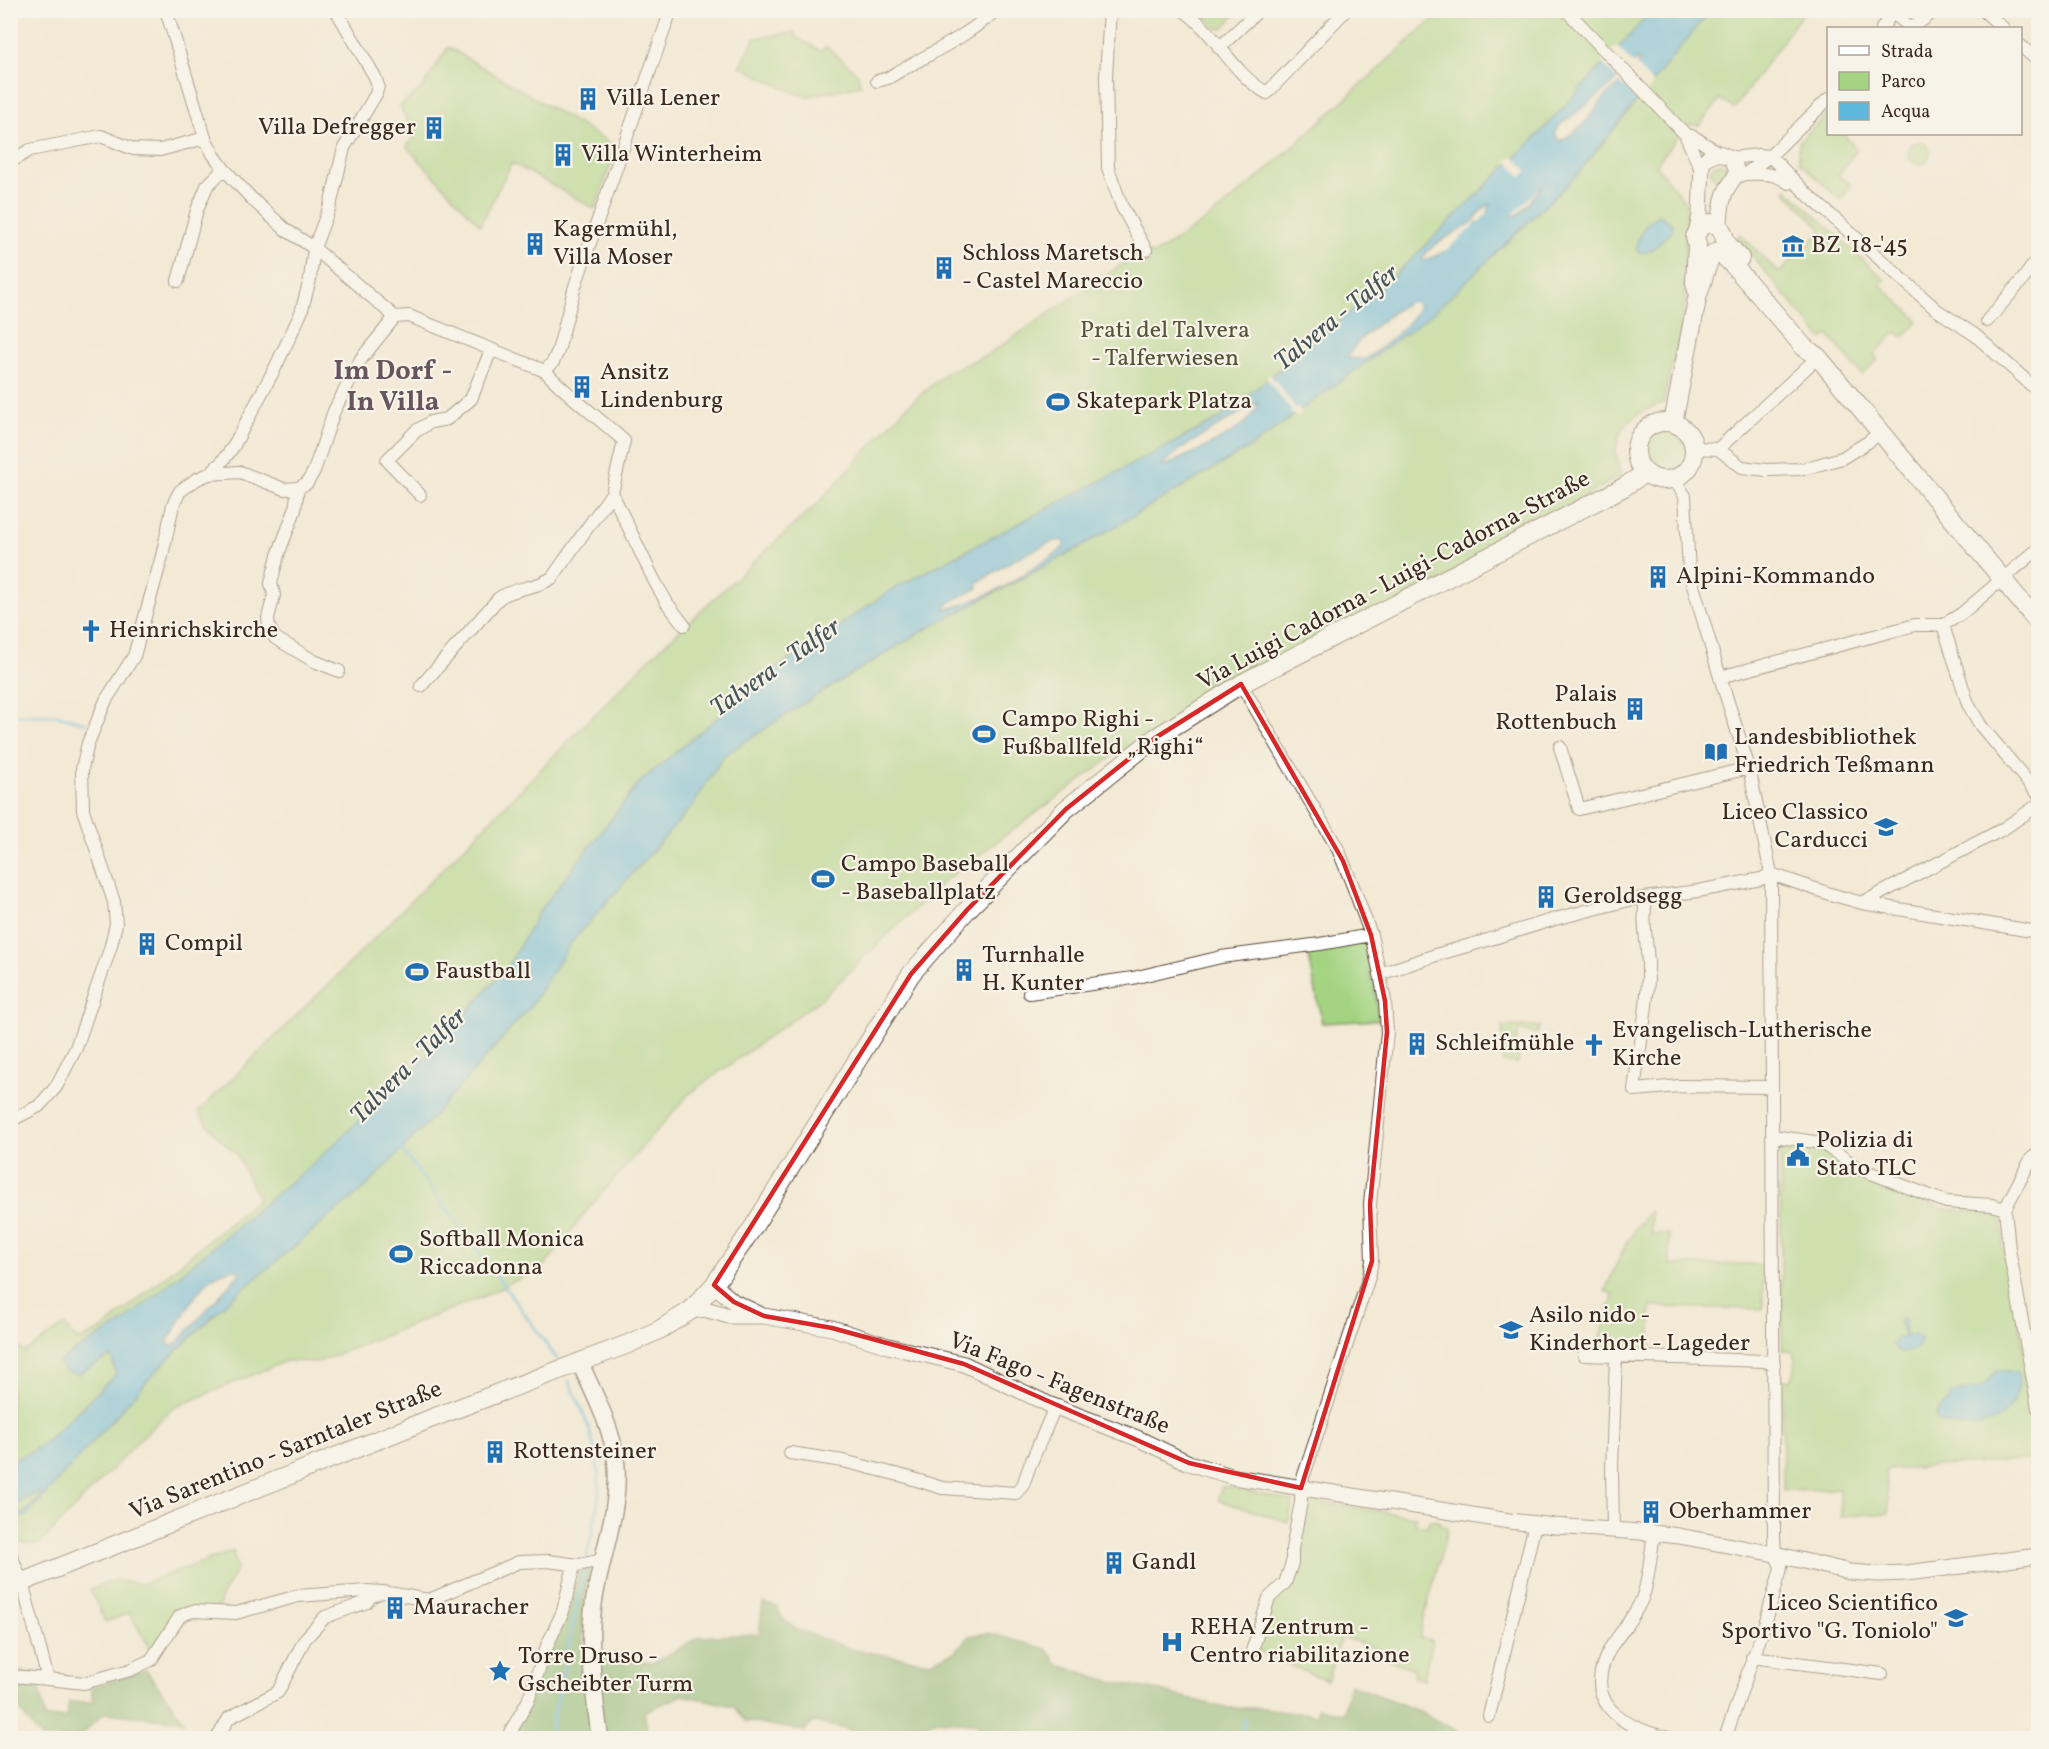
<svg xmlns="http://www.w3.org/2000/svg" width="2049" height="1749" font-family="Vollkorn,serif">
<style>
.green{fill:#a4d482;stroke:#707f50;stroke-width:1.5}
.forest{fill:#83b670;stroke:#5f7047;stroke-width:1.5}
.water{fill:#5eb7dc;stroke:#4c707d;stroke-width:1.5;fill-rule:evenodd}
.pier{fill:#f3ead5}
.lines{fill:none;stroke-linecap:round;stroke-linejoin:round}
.stream{stroke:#5eb7dc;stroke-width:3}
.river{stroke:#5eb7dc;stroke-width:20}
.minor-casing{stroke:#574739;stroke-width:14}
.tertiary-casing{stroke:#574739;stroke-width:17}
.secondary-casing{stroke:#574739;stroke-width:19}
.primary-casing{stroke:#574739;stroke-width:20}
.minor{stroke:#fff;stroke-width:12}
.tertiary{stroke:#fff;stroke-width:15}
.secondary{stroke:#fff;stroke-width:16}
.primary{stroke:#fff;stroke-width:18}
.marked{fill:none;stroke:#d62828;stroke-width:4.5;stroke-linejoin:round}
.labels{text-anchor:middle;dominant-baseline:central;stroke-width:4.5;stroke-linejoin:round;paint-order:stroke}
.poi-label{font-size:24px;fill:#3b2a1e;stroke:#f7f3e8;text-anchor:start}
.park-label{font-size:24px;fill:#555437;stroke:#f7f3e8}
.street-label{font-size:24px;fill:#3b2a1e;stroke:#f7f3e8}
.water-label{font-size:26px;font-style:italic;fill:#465457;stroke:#f7f3e8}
.quarter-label{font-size:27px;font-weight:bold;fill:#66555d;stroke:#f7f3e8}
</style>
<rect width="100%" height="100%" fill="#f7f3e8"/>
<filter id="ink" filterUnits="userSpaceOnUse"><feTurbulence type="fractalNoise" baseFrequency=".0167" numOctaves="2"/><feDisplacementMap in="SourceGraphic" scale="12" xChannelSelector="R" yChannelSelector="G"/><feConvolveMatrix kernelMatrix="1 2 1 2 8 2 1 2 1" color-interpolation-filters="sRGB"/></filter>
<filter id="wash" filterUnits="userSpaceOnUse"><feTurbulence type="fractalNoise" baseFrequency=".008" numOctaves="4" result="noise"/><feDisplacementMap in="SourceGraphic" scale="24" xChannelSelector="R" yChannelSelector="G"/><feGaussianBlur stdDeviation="1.35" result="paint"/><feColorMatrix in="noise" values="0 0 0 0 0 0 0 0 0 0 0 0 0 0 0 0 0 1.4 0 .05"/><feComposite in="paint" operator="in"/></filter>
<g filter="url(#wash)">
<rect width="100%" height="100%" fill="#f3ead5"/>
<path class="green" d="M1198 11H1239L1222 29 1216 28Z
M1442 11H1652L1540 133 1393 277 1219 419 893 589 773 671 640 782 539 912 508 966 429 1055 319 1158 122 1323 60 1361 112 1355 116 1374 42 1445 11 1462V1341L25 1352 64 1325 78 1341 101 1330 258 1199 237 1155 218 1137 198 1112 351 962 655 653 822 499 904 409 947 372 987 355 1142 251 1155 254 1208 219 1266 171Z
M1710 11H1804L1734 109 1720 99 1700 125H1690L1675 140 1656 165 1687 204 1684 293 1686 297 1680 335 1663 403C1639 411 1618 423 1616 451 1616 458 1620 468 1621 475L1486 556 1116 754 945 880 821 999 689 1094 589 1208 545 1266 484 1296 318 1362 286 1361 173 1408 143 1436 39 1545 18 1542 10 1521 26 1516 158 1369 226 1303 369 1184 430 1120 530 1007 569 945 694 804 723 756 801 705 919 633 1077 549 1252 446 1432 314 1575 177Z
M795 32 796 37 821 51 826 46 857 73 861 85 805 97 783 88 740 66 755 38Z
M448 47 617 147 595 209 512 163 480 225 407 147 414 135 400 106 423 87Z
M1828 114V134H1844L1857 150 1838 175 1851 184 1841 200 1799 162V141Z
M1908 153a11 11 0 1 1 22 0a11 11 0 1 1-22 0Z
M1711 171a8 8 0 1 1 16 0a8 8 0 1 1-16 0Z
M1787 189 1885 280 1880 285 1918 320 1917 323 1903 337 1896 332 1874 354 1878 360 1862 375 1828 335 1822 339 1737 238 1740 234 1779 273 1822 230 1785 191Z
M1644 451a22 22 0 1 1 44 0a22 22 0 1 1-44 0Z
M1369 941 1373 972 1370 973 1372 983H1374L1379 1020 1322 1023 1308 951Z
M1502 1026H1540L1537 1034 1519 1030 1514 1052 1519 1054 1518 1063 1503 1062Z
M1784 1146 1821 1150 1835 1155 1843 1162 1849 1170 1864 1178 1939 1207 1947 1209 2000 1213 2004 1242 2002 1245C2019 1315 2033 1387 2037 1459L1886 1470 1889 1513 1841 1516 1839 1489 1783 1490 1782 1380H1790C1797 1373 1796 1361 1793 1352L1782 1350 1780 1153V1148Z
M1651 1211V1234H1669L1670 1265 1763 1264V1309L1651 1307V1354L1595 1352 1614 1294 1605 1291C1617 1264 1628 1230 1651 1211Z
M1222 1486 1294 1501 1288 1522 1218 1500Z
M41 1491 38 1499 23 1514H17L11 1509 17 1503Z
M1314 1501 1416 1517 1415 1523 1428 1527 1430 1520 1438 1521 1441 1526 1448 1528 1419 1637 1432 1640 1424 1680 1413 1677 1414 1669 1390 1661 1380 1650 1341 1637 1327 1681 1256 1650 1270 1605 1292 1583 1308 1504Z
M233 1551 237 1569 221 1597 218 1612 193 1611 153 1653 129 1613 105 1622 90 1589 115 1580 141 1584Z
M19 1670V1709H11L10 1671Z"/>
<path class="forest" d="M590 1570 584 1599 582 1657 653 1663 699 1637 759 1634 763 1603 777 1607 783 1619 796 1629 854 1650 930 1662 954 1652 969 1636 988 1633 1046 1649 1058 1665 1113 1682 1160 1691 1225 1708H1262L1317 1715V1708L1343 1713 1350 1684 1418 1711 1471 1738H963L982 1724 937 1720 890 1738 813 1722 805 1731 745 1721 733 1706 683 1695 644 1712 649 1738H503L571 1604 579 1571Z
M146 1670 184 1721 104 1713 78 1738H41L19 1709V1671L37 1673 45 1718 66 1717 69 1702H93L91 1688Z"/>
<path class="water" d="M1652 11H1710L1575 177 1432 314 1252 446 1077 549 919 633 801 705 723 756 694 804 569 945 530 1007 430 1120 369 1184 226 1303 158 1369 26 1516 11 1521V1462L43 1445 116 1374 111 1356 78 1374 65 1371 59 1361 122 1323 319 1158 429 1055 508 966 539 912 640 782 773 671 893 589 1219 419 1393 277 1540 133ZM1638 59 1640 60C1632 76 1617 86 1604 98 1599 102 1597 108 1593 113 1585 124 1572 135 1560 141L1555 134 1560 125 1612 85 1625 70ZM1550 170C1547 179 1525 211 1517 215 1514 216 1510 217 1507 217L1504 214C1504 194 1531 172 1550 170ZM1491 204 1486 219 1475 224 1478 236C1471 253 1453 265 1439 275L1422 272C1428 263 1441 260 1448 250L1425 260 1422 259C1432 242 1455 234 1470 224 1480 217 1477 210 1491 204ZM1410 301H1415L1419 306C1411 325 1382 347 1365 359L1348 358C1350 343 1396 309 1410 301ZM1258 402C1256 429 1188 454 1165 466H1161L1182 448ZM1060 540 1066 543 1060 551 1004 587 967 603 946 609 945 607 950 602 978 588 977 583 1015 559 1049 543ZM237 1269 240 1271 239 1274 176 1344 173 1346 168 1344V1340C187 1314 199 1272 237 1269ZM40 1492 38 1499 23 1514 13 1512 11 1509 27 1497Z
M1659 215 1673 224 1671 233C1659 239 1654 256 1638 252 1632 240 1648 220 1659 215Z
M1903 1318 1906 1321 1904 1325 1906 1336 1914 1334 1921 1341 1917 1349 1900 1353 1896 1350 1893 1344 1897 1340V1338L1904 1336 1902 1326 1899 1323Z
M1997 1370 2016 1372 2020 1376C2016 1424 1980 1433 1939 1422L1935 1416C1938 1410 1942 1405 1948 1403L1951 1394 1963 1390H1976L1985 1384Z"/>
<path class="pier" d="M1616 46 1635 66H1637L1653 85 1639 102 1623 86 1619 83V81L1601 62Z
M1513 155 1535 179 1528 184 1507 161Z
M1270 374 1281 389H1284L1283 391 1295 408H1298L1301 414 1297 417 1291 413 1292 410 1279 395 1277 394V392L1266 377Z"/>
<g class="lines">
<path class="stream" d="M10 715H56L86 723
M401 1149 476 1247 557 1359
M569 1381C585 1414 599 1449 599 1487 599 1508 590 1539 586 1561
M549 1738 585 1567
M1244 1738V1718"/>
<path class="river" d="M1411 293 1486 229 1557 154"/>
</g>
</g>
<g filter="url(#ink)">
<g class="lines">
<g class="minor-casing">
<path id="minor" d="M166 10 205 138 213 154 224 169 253 200 286 230 314 248 395 317
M1110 10 1106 76 1108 168 1122 207 1146 250
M1183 10C1216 32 1232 74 1267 93L1346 10
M1566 10 1685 134 1701 170
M1895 10 1898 17 1911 28
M1983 10 2003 28
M1882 28 1894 10
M1912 28 1936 10
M2020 45 2038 61
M1219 48 1259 10
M877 81 888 78C924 56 964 39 996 10
M1685 134 1694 137 1719 153
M1731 158 1758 155 1770 156 1808 195 1937 310 1975 335 2038 391
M10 162 30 150 101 136 133 149 160 150 205 138
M1746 174C1763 173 1775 173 1789 183
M1736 177 1745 174 1770 156 1828 99
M178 281 197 210 207 186 224 169
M395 317 409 316 545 371 553 362 558 351 575 286 671 10
M1987 321 2024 278 2038 258
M545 371C569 397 598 417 624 441L612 493 654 580 667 603 684 625
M1694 448 1718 449 1742 467 1766 470 1803 469 1842 458 1868 442 1881 432
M1718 449 1818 357
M209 474 221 463 233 447 276 366 301 313 310 279 314 248 330 206 344 148 376 94 378 86 375 77 336 10
M1674 479 1685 496 1689 572 1720 677 1749 768 1771 874 1774 1536 1775 1554 1781 1566 1780 1572 1765 1624 1725 1738
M298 488 295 510 278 555 271 583 274 595 268 618 269 627 275 638 314 661 339 671
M420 495 387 460 416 431 431 422 447 419 471 399 491 350
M1943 625 1968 704 1981 726 2038 794
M1720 677 1915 625H1943L1961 614 2038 549
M1241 684 1338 849 1353 886 1371 935 1380 974 1385 1001 1387 1032 1370 1204 1372 1261 1369 1277 1302 1481 1301 1502 1292 1549V1563L1285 1583 1269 1598 1252 1651
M421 686 499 598C515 587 535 589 552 578L612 493
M1560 747 1579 809 1749 768
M1771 874 1830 894 1862 903 2038 932
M1646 899C1642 923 1647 940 1648 964 1649 1006 1639 1048 1634 1090L1680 1086 1772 1087
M1862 903 2003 829 2038 805
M1380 974 1439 954 1481 942 1555 919 1629 900 1698 891 1761 879 1771 874
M1029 993 1133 978 1221 957 1320 944 1371 935
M10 1121 39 1106 56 1087 76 1048 110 949 116 924 114 902 83 810 82 769 88 743 106 700 134 656 162 556 173 505 180 491 197 479 209 474 240 472 284 489 298 488 307 483 314 471 334 411 361 359 395 317
M1773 1136 1822 1143 1858 1168 1946 1202 1992 1205 2005 1209
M2005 1209 2009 1249 2038 1408
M2005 1209 2031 1159 2038 1154
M1584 1355 1765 1361 1774 1364
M790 1453 843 1461 907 1477 942 1488 1016 1493 1023 1485 1030 1465 1055 1407
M1613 1530 1612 1469 1616 1356
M1654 1533C1651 1551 1649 1579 1643 1596 1638 1612 1620 1633 1611 1647 1580 1701 1620 1727 1669 1738
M10 1553 22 1582 48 1679 84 1683 130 1670 151 1660 180 1616 192 1611 236 1613 298 1596 367 1591 383 1592 429 1600 519 1562 548 1561 578 1565 602 1560
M1752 1657 1882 1674
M10 1676 48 1679
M1489 1716 1535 1524
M217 1738 229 1718 278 1692 305 1639 325 1617 367 1602 370 1597 382 1592
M507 1738 528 1701 547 1646 563 1611 574 1565"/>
</g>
<g class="tertiary-casing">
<path id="tertiary" d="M1697 231 1700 214 1702 164 1707 158 1719 153 1731 158C1743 176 1731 178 1725 193 1721 204 1720 215 1720 227
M714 1285 734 1302 759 1314
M690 1311 705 1309 729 1316H764L832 1328 888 1346 964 1364 1048 1404 1137 1438 1189 1463 1234 1477 1509 1521 1555 1526 1654 1533 1679 1536 1775 1554 1850 1572 1877 1574 1907 1573 2038 1556"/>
</g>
<g class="secondary-casing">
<path id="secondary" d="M580 1363C594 1394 612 1427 616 1461 621 1508 601 1556 594 1601 587 1647 594 1693 600 1738"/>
</g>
<g class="primary-casing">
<path id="primary" d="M1718 251 1734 266 1804 347 1818 357 2038 622
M1698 294 1695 283 1697 245 1695 237 1700 227 1710 223C1724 226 1722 232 1726 242 1729 247 1736 253 1740 258
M1636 451a29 29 0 1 1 58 0a29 29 0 1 1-58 0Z
M1673 423 1698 294C1704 281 1704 266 1714 253
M10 1587 435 1417 628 1344 659 1330 690 1311 714 1285 754 1226 911 974 967 910 1066 809 1155 738 1241 684 1624 487 1645 473"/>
</g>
<use href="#minor" class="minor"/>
<use href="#tertiary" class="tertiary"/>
<use href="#secondary" class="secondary"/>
<use href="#primary" class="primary"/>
</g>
</g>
<path d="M0 0H2049V1749H0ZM1241 684 1343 861 1371 935 1385 1001 1387 1032 1370 1204 1372 1261 1301 1488 1189 1463 964 1364 832 1328 764 1316 734 1302 714 1285 911 974 967 910 1066 809 1155 738Z" fill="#f3ead5" fill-opacity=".55" fill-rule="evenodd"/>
<path class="marked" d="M1241 684 1343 861 1371 935 1385 1001 1387 1032 1370 1204 1372 1261 1301 1488 1189 1463 964 1364 832 1328 764 1316 734 1302 714 1285 911 974 967 910 1066 809 1155 738Z"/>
<defs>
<g id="building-bare" transform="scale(1.8)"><path d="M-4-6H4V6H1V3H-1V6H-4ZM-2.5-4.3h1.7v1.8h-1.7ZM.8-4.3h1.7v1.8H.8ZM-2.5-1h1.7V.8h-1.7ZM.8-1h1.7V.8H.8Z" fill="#1f6fb2" stroke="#f7f3e8" stroke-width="2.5" paint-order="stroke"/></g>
<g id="museum-bare" transform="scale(1.8)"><path d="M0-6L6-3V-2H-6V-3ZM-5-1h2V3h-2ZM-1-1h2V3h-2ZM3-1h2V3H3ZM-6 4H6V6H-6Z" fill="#1f6fb2" stroke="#f7f3e8" stroke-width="2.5" paint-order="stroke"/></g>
<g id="stadium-bare" transform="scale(1.8)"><path d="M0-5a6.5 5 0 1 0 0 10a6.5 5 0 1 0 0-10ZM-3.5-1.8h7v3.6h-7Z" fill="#1f6fb2" stroke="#f7f3e8" stroke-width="2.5" paint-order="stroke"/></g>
<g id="church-bare" transform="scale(1.8)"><path d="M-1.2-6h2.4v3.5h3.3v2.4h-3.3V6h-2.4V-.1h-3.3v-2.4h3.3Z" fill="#1f6fb2" stroke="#f7f3e8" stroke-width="2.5" paint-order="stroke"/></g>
<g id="library-bare" transform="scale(1.8)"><path d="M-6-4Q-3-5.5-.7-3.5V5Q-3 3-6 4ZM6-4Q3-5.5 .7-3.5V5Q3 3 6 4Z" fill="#1f6fb2" stroke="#f7f3e8" stroke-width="2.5" paint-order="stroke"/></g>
<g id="school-bare" transform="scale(1.8)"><path d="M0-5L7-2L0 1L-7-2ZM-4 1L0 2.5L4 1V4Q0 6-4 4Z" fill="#1f6fb2" stroke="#f7f3e8" stroke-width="2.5" paint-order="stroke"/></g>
<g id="civic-bare" transform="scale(1.8)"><path d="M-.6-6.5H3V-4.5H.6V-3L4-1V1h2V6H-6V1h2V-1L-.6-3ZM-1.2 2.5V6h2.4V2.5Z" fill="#1f6fb2" stroke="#f7f3e8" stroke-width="2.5" paint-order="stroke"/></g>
<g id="hospital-bare" transform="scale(1.8)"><path d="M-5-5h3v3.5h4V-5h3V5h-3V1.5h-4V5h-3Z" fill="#1f6fb2" stroke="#f7f3e8" stroke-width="2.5" paint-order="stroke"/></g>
<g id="sight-bare" transform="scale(1.8)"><path d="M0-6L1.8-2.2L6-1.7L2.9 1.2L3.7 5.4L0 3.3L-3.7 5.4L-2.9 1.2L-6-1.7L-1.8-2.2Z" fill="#1f6fb2" stroke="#f7f3e8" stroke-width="2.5" paint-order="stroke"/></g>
</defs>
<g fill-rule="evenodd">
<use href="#building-bare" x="588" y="99"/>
<use href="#building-bare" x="434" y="128"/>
<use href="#building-bare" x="563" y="155"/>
<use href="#building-bare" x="535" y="244"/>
<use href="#museum-bare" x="1793" y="246"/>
<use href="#building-bare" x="944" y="268"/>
<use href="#building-bare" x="582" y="387"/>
<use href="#stadium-bare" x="1058" y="402"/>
<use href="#building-bare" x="1658" y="577"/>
<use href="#church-bare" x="91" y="631"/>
<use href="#building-bare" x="1635" y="709"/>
<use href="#stadium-bare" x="984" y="734"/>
<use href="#library-bare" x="1716" y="752"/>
<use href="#school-bare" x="1886" y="827"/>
<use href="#stadium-bare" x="823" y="879"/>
<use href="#building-bare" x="1546" y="897"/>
<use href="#building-bare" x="147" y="944"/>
<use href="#building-bare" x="964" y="970"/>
<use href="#stadium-bare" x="417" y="972"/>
<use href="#building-bare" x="1417" y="1044"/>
<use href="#church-bare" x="1594" y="1045"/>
<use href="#civic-bare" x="1798" y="1155"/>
<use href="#stadium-bare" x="401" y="1254"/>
<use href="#school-bare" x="1511" y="1330"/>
<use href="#building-bare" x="495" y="1452"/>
<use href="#building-bare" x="1651" y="1512"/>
<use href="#building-bare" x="1114" y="1563"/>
<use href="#building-bare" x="395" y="1608"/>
<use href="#school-bare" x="1956" y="1618"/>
<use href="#hospital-bare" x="1172" y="1642"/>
<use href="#sight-bare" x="500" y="1671"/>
</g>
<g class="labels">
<g class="poi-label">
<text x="606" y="99">Villa Lener</text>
<text x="416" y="128" text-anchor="end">Villa Defregger</text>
<text x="581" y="155">Villa Winterheim</text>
<text x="553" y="230">Kagermühl,<tspan x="553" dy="28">Villa Moser</tspan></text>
<text x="1811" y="246">BZ '18-'45</text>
<text x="962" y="254">Schloss Maretsch<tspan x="962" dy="28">- Castel Mareccio</tspan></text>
<text x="600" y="373">Ansitz<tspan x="600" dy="28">Lindenburg</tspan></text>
<text x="1076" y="402">Skatepark Platza</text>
<text x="1676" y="577">Alpini-Kommando</text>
<text x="109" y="631">Heinrichskirche</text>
<text x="1617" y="695" text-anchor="end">Palais<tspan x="1617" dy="28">Rottenbuch</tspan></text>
<text x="1002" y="720">Campo Righi -<tspan x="1002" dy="28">Fußballfeld „Righi“</tspan></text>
<text x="1734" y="738">Landesbibliothek<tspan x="1734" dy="28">Friedrich Teßmann</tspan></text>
<text x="1868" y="813" text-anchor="end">Liceo Classico<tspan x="1868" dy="28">Carducci</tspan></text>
<text x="841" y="865">Campo Baseball<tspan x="841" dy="28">- Baseballplatz</tspan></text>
<text x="1564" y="897">Geroldsegg</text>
<text x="165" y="944">Compil</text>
<text x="982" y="956">Turnhalle<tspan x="982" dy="28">H. Kunter</tspan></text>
<text x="435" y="972">Faustball</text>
<text x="1612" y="1031">Evangelisch-Lutherische<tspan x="1612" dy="28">Kirche</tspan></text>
<text x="1435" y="1044">Schleifmühle</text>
<text x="1816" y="1141">Polizia di<tspan x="1816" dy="28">Stato TLC</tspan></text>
<text x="419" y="1240">Softball Monica<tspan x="419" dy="28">Riccadonna</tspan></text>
<text x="1529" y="1316">Asilo nido -<tspan x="1529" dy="28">Kinderhort - Lageder</tspan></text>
<text x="513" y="1452">Rottensteiner</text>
<text x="1669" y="1512">Oberhammer</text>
<text x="1132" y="1563">Gandl</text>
<text x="1938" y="1604" text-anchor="end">Liceo Scientifico<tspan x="1938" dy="28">Sportivo "G. Toniolo"</tspan></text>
<text x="413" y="1608">Mauracher</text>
<text x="1190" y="1628">REHA Zentrum -<tspan x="1190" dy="28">Centro riabilitazione</tspan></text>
<text x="518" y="1657">Torre Druso -<tspan x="518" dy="28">Gscheibter Turm</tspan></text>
</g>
<g class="park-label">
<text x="1165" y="331">Prati del Talvera<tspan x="1165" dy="28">- Talferwiesen</tspan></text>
</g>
<g class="street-label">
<text transform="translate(1394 581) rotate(-28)">Via Luigi Cadorna - Luigi-Cadorna-Straße</text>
<text transform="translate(1059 1384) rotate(22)">Via Fago - Fagenstraße</text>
<text transform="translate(286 1451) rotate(-22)">Via Sarentino - Sarntaler Straße</text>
</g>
<g class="water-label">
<text transform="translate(1337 318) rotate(-39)">Talvera - Talfer</text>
<text transform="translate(776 668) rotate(-35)">Talvera - Talfer</text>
<text transform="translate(409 1066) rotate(-45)">Talvera - Talfer</text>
</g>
<g class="quarter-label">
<text x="393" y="372">Im Dorf -<tspan x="393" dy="31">In Villa</tspan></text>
</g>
</g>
<rect width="2049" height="1749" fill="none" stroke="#f7f3e8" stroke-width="36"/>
<rect x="1827" y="27" width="195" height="108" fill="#f7f3e8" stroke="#aca397" stroke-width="1.5"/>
<rect x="1839" y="46" width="30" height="9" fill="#ffffff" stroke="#aca397" stroke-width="1.5"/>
<text x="1881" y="57" font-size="18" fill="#3b2a1e">Strada</text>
<rect x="1839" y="72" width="30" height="18" fill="#a4d482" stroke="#aca397" stroke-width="1.5"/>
<text x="1881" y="87" font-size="18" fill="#3b2a1e">Parco</text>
<rect x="1839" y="102" width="30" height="18" fill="#5eb7dc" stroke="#aca397" stroke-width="1.5"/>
<text x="1881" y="117" font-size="18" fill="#3b2a1e">Acqua</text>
</svg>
